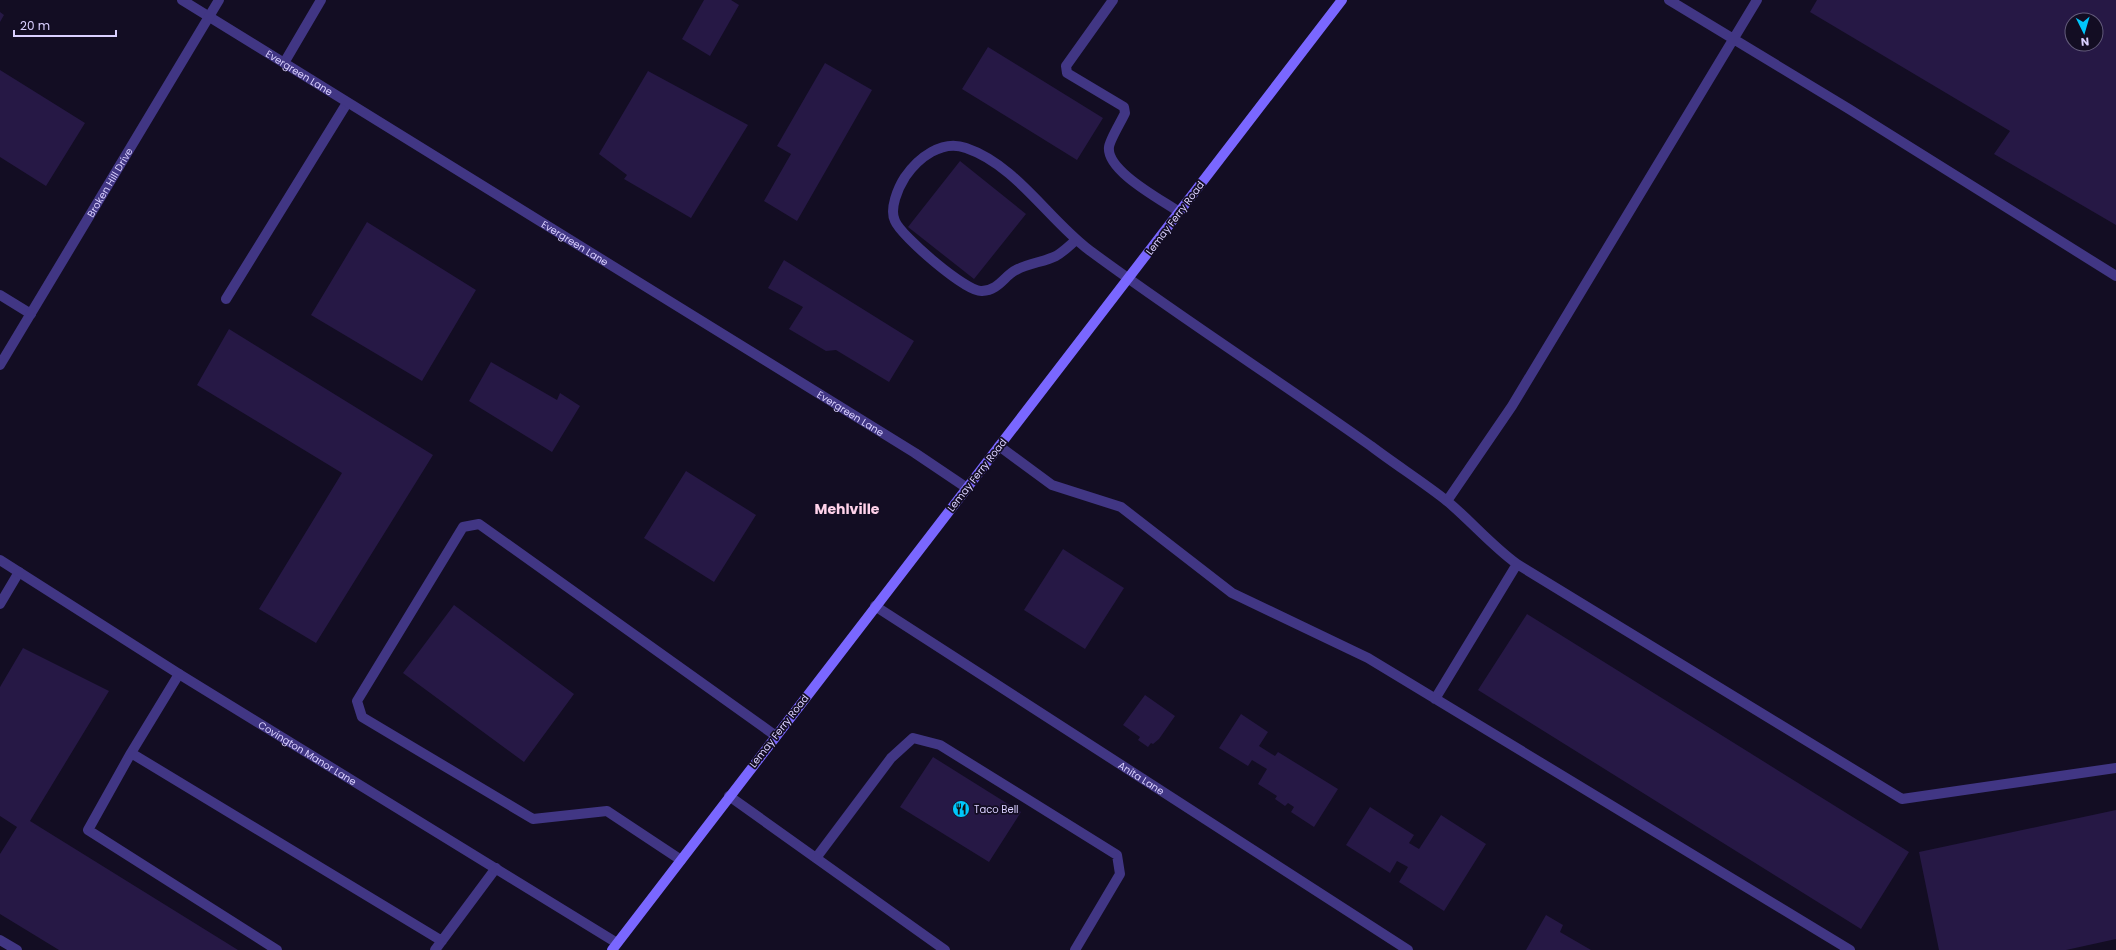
<svg xmlns="http://www.w3.org/2000/svg" width="2116" height="950" font-family="Poppins,sans-serif">
<style>
.building{fill:#261845;fill-rule:evenodd}
.lines{fill:none;stroke-linecap:round;stroke-linejoin:round}
.lane{stroke:#413684;stroke-width:10}
.street{stroke:#413684;stroke-width:10}
.secondary{stroke:#7a67ff;stroke-width:10}
.labels{text-anchor:middle;dominant-baseline:central;stroke-width:3.5;stroke-linejoin:round;paint-order:stroke}
.street-label{font-size:10px;fill:#dad0ff;stroke:#130d23}
.poi-label{font-size:10px;fill:#dad0ff;stroke:#130d23;text-anchor:start}
.district-label{font-size:14px;font-weight:bold;fill:#ffd2ea;stroke:#130d23}
</style>
<rect width="100%" height="100%" fill="#130d23"/>
<path class="building" d="M704 0H731L739 5 710 56 682 39Z
M1817 0H2116V225L1994 154 2010 131 1810 12ZM2072 20H2096V44H2072Z
M0 12 4 15 0 22Z
M988 47 1103 118 1077 160 962 89Z
M825 63 872 90 797 221 764 201 791 154 777 146Z
M0 70 85 123 46 186 0 157Z
M648 71 748 125 691 218 624 179 627 175 599 154Z
M960 161 1026 214 974 279 908 227Z
M367 222 476 290 422 381 311 315Z
M784 260 914 341 889 382 836 350 826 351 789 329 803 307 768 288Z
M229 329 433 455 316 643 259 609 342 473 197 385Z
M491 362 557 400 560 393 580 406 552 452 469 401Z
M686 471 756 515 714 582 644 538Z
M1063 549 1124 588 1085 649 1024 610Z
M454 605 574 694 524 762 403 673Z
M1527 614 1909 852 1861 929 1478 690Z
M23 648 109 691 30 821 238 950H59L0 914V854L17 827 0 816V687Z
M1145 695 1175 716 1159 739 1153 744 1151 743 1148 747 1138 740 1140 737 1123 725Z
M1241 714 1268 732 1259 746 1275 756 1278 752 1338 789 1314 827 1291 812 1294 807 1288 803 1285 806 1275 799 1277 796 1258 784 1267 769 1252 760 1248 766 1219 748Z
M933 757 1021 812 989 862 900 807Z
M1370 807 1414 835 1409 843 1419 849 1441 815 1486 844 1444 911 1399 882 1408 867 1397 861 1390 873 1346 845Z
M2116 810V939L2066 950H1939L1919 852Z
M1546 915 1563 925 1560 932 1591 950H1526Z"/>
<g class="lines">
<path class="lane" d="M1113 0 1066 66 1067 73 1124 107 1125 113C1121 122 1110 139 1109 147 1106 171 1162 200 1179 212
M1669 0 1849 109 2116 276
M284 63 321 0
M1076 240C1070 245 1063 252 1056 256 1044 262 1029 263 1016 270 1004 276 999 290 982 291 967 293 901 236 895 221 889 209 898 188 905 177 918 158 942 139 966 148 1016 165 1048 219 1089 250 1181 318 1278 380 1371 446 1396 465 1423 482 1447 501 1471 521 1491 545 1517 564L1902 799 2116 768
M226 299 347 103
M999 446 1052 485 1121 507 1232 593 1368 658 1850 950
M1447 501 1512 406 1757 0
M0 604 19 572
M179 674 131 753 88 830 277 950
M1435 699 1517 564
M131 753 442 941
M729 796 945 950
M816 858 891 758 913 738 940 745 1117 855 1120 874 1075 950
M681 860 607 811 533 819 362 717 357 701 463 527 479 524 776 736
M0 940 17 950
M435 950 496 868"/>
<g class="street">
<path id="s1" d="M182 0 915 453 967 488"/>
<path d="M0 295 31 314"/>
<path id="s2" d="M0 365 219 0"/>
<path id="s3" d="M0 560 179 674 617 943"/>
<path id="s4" d="M875 606 1408 950"/>
</g>
<path class="secondary" d="M612 950 1342 0"/>
</g>
<defs>
<g id="restaurant-disc" transform="scale(0.9)"><circle r="9.5" fill="#00c7fb" stroke="#130d23"/><path d="M-5-6h1v4h1v-4h1v4h1v-4h1v5L-1.5 .5V6h-2V.5L-5-1ZM5-6V6H3V1.5H1.5Q1.5-4 5-6Z" fill="#111"/></g>
</defs>
<g fill-rule="evenodd">
<use href="#restaurant-disc" x="961" y="809"/>
</g>
<g class="labels">
<g class="street-label">
<text stroke="none"><textPath href="#s1" startOffset="138">Evergreen Lane</textPath></text>
<text stroke="none"><textPath href="#s2" startOffset="213">Broken Hill Drive</textPath></text>
<text transform="translate(1175 218) rotate(-53)">Lemay Ferry Road</text>
<text stroke="none"><textPath href="#s1" startOffset="462">Evergreen Lane</textPath></text>
<text stroke="none"><textPath href="#s1" startOffset="786">Evergreen Lane</textPath></text>
<text transform="translate(977 475) rotate(-52)">Lemay Ferry Road</text>
<text transform="translate(779 731) rotate(-52)">Lemay Ferry Road</text>
<text stroke="none"><textPath href="#s3" startOffset="363">Covington Manor Lane</textPath></text>
<text stroke="none"><textPath href="#s4" startOffset="317">Anita Lane</textPath></text>
</g>
<g class="poi-label">
<text x="974" y="809">Taco Bell</text>
</g>
<g class="district-label">
<text x="847" y="509">Mehlville</text>
</g>
</g>
<g transform="translate(2084 32) rotate(175)"><circle r="19" fill="#130d23" stroke="#635b7b"/>
<path d="M0-3L7 15L0 10L-7 15Z" fill="#00c7fb"/>
<text y="-6" font-size="11" font-weight="bold" text-anchor="middle" fill="#dad0ff">N</text>
</g>
<path d="M14 30v6h102v-6" fill="none" stroke="#dad0ff" stroke-width="2"/>
<text x="20" y="30" font-size="12" fill="#dad0ff" stroke="#130d23" stroke-width="3" paint-order="stroke">20 m</text>
</svg>
